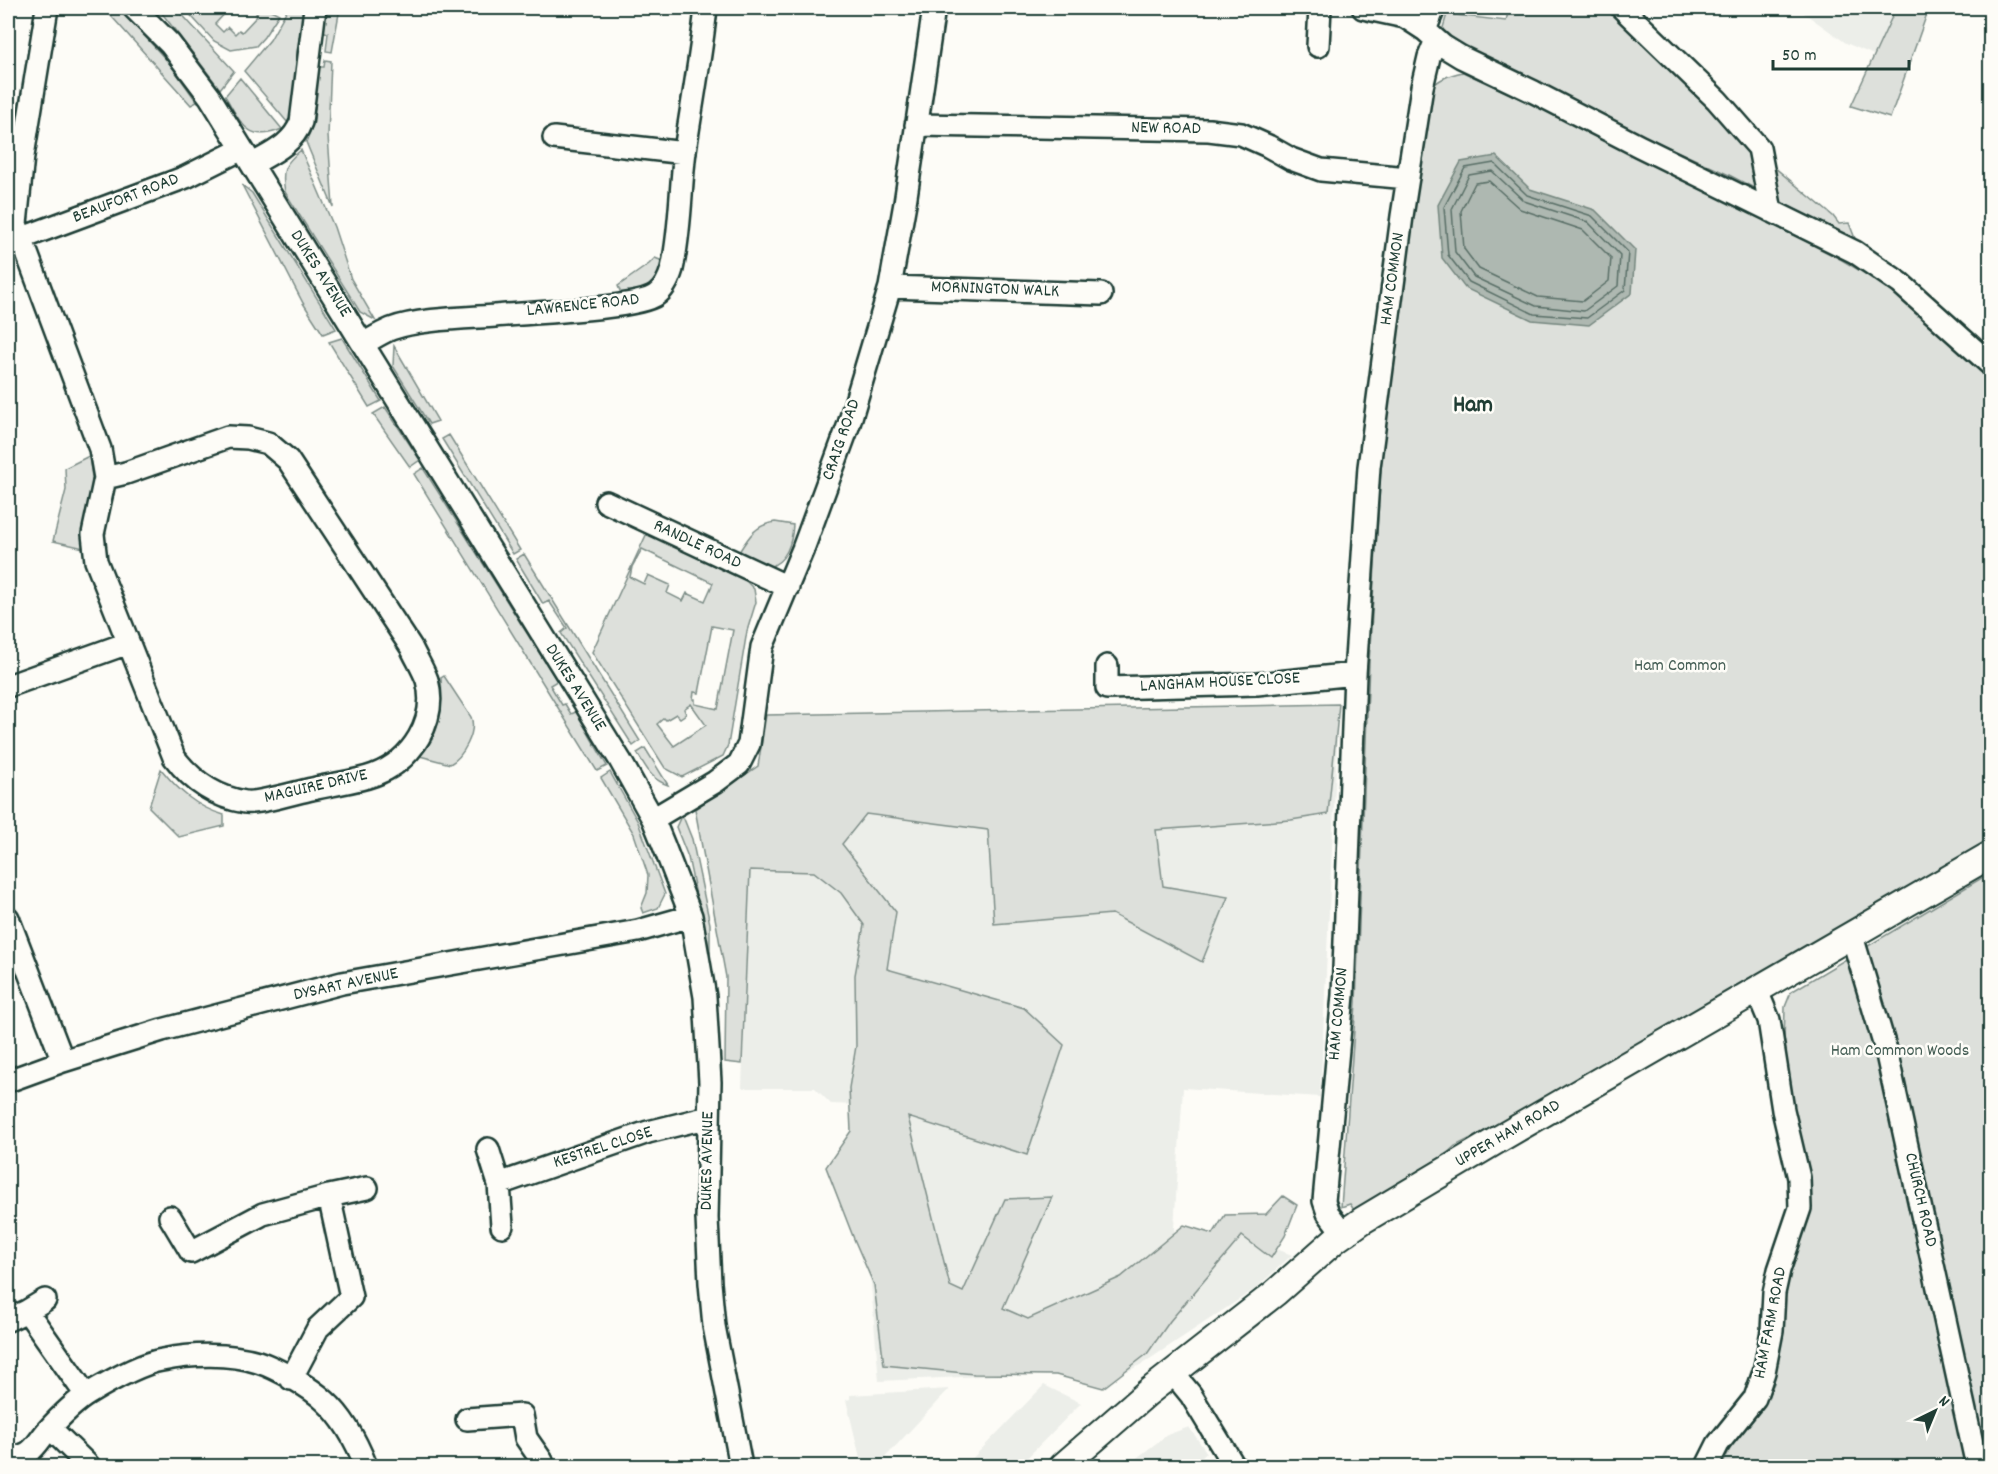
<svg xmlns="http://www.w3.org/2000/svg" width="1998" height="1474" font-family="Dekko,sans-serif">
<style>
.built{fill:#eceee9}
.green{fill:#dde0db;stroke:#7e8e88;stroke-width:1.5;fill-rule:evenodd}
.water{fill:#aeb8b1;stroke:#75877f;stroke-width:1.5}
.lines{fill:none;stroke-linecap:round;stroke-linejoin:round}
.shore{stroke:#586e66;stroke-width:1.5}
.minor-casing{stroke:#1f3d34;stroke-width:26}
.major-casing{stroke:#1f3d34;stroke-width:30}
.minor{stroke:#fdfcf7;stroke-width:21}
.major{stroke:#fdfcf7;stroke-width:26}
.labels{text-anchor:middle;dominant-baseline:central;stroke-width:5;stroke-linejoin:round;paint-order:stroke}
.street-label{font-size:18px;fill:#1f3d34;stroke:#fdfcf7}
.park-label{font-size:18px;fill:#455e55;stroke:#fdfcf7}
.district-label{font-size:24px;font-weight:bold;fill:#1f3d34;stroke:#fdfcf7}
</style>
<rect width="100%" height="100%" fill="#fdfcf7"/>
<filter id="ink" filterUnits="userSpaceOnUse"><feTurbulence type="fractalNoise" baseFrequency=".0167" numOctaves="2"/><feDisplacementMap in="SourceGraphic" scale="12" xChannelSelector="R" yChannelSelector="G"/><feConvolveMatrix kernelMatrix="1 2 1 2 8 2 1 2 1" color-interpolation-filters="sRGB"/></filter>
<g filter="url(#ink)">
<path class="built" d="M1797 8H1910L1890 62 1846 43Z
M1339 704 1320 1097 1183 1088 1174 1228 1185 1298 1240 1235 1292 1255 1255 1289 1142 1364 1128 1371 1121 1365 1098 1385 1045 1373 879 1381 856 1105 831 1104 815 1088H742L750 870 766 715Z
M1044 1385 1081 1403 1019 1466H965Z
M949 1389 877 1466H862L846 1400 850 1399V1395Z
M1189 1427 1207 1453 1190 1466H1126L1167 1435Z"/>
<path class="green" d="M104 8H119L170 64 197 102 191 105Z
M158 8H176L234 71 220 89Z
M184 8H230L215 24 223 32 228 27 235 34 239 30 242 32 257 16 256 14 258 12 253 8H267L279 14 264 37 256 46 231 50 214 41Z
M288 8H304L297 52 293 109 288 123 244 71 270 40Z
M327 8H340L332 52 326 51 328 33 322 31Z
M1509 8H1609L1701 95 1738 137 1833 216 1839 224 1849 223 1856 241 1729 175 1505 72 1448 39 1442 31 1447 14 1506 21Z
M1896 8H1929L1890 118 1851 106Z
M325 60 331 61 328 136 333 207 306 142 314 122 318 67H324Z
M1463 72 1592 132 1842 260 1894 291 1990 378V844L1605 1070 1455 1146 1445 1155 1354 1210 1350 1204 1341 1207 1356 1003 1369 663 1384 419 1429 90C1438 79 1449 75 1463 72Z
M240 78 282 129C247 144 241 122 225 96Z
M301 150 334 227 351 279 375 320 360 312 285 192C281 170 284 164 301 150Z
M242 185 252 193 336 329 323 334 303 303Z
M655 258 665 262 655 286 622 296 618 286 649 264Z
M342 338 381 401 369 407 329 342Z
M394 346 438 421 429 424 393 366Z
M385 407 420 460 410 467 373 414Z
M449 435 520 550 513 554 442 439Z
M89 456 92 477 91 496 84 521V548L53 541 66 490 65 468Z
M423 468 557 681 550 685 562 705 565 704 571 714 576 712 607 766 597 771 414 474Z
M775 522 793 525C792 543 786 563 768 567L739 552C749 536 756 525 775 522Z
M647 533 746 581 754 589 756 602 747 631 728 745 723 756 682 777 665 768 592 652ZM642 549 713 583 705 601 687 593 683 601 667 593 670 585 648 575 644 584 630 577 632 567ZM712 626 733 630 718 709 695 704V699H693L694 692 699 693ZM691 704 706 725 674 746 657 724 664 718 666 720 676 714 680 718 686 714 684 709Z
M524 554 640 741 633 746 561 633 567 628 549 601 543 604 516 559Z
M444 676 471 717C477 732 463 757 450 764L420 756C441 735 443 706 441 678Z
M1339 704 1328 814 1291 820 1156 830 1163 886 1228 897 1202 962 1112 914 994 924 988 830 866 814 842 844 896 912 887 969 1024 1008 1064 1045 1027 1155 908 1117 950 1286 963 1292 1005 1199 1052 1197 1003 1308 1028 1319 1121 1277 1184 1225 1213 1234 1225 1215 1266 1214 1283 1196 1297 1205 1285 1236 1271 1258 1242 1236 1170 1321 1147 1354 1103 1388 1056 1375 974 1374 884 1365 874 1285 854 1239 826 1167 851 1131 849 1088 856 1046 855 975 864 925 841 893 814 872 750 870 742 1064 725 1062 726 977 695 809 758 766 766 715Z
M645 748 668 785C651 780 646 767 637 753Z
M161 769C179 791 196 807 224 815V826L179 837 149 807Z
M610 772 638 822 665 894 658 908 643 913 641 908 647 893 648 875 634 834 601 778Z
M682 814 692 839 710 924V962L688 857 676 827Z
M1990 873V1466H1722L1740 1427 1765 1403 1774 1383 1802 1157 1784 1043 1785 1007 1791 992Z"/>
<path class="water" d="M1496 156 1530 189 1595 210 1635 250 1632 293 1589 325 1532 320 1465 288 1442 258 1438 205 1461 162Z"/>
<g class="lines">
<path class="shore" d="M1494 163 1527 195 1592 216 1628 252 1625 290 1587 318 1534 314 1469 282 1448 255 1444 207 1465 168Z
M1492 171 1524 201 1588 222 1620 255 1618 286 1584 311 1536 306 1474 277 1455 252 1452 209 1469 175Z
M1489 181 1520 209 1583 230 1611 258 1609 281 1583 301 1538 297 1479 269 1464 249 1461 211 1475 183Z"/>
<g class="minor-casing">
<path id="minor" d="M47 8 23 156 16 224 100 449 105 478
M134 8 170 44 210 97 620 760 653 819 664 846 691 916 705 997 710 1082 707 1218 710 1283 714 1326 741 1466
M1363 8 1405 17 1425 30 1443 46 1461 57 1534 92 1639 146 1855 252 1900 283 1990 364
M1622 8 1717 100 1759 148 1771 211
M1425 30 1434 8
M1318 46 1320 8
M916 125 1209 130 1241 134 1268 146 1291 159 1321 170 1408 178
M554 138 685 153
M253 164C272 153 293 144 301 122L315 8
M9 243 186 177 242 149
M890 287 1101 294
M363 344C372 339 381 333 391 329 417 319 466 318 495 316 524 313 638 309 656 295 665 289 669 279 672 269 681 230 680 190 685 151 692 103 701 56 706 8
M228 437 248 438 268 443 288 460 411 647C416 658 423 669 427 680 438 720 412 761 374 775 355 782 332 784 312 789 297 792 258 804 245 802 214 797 192 781 174 757L96 561 93 534 105 478 126 473Z
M606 502 788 587
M1107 666V688L1257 684 1355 674
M8 686 128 643
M653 819 715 782 739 764 749 744 762 647 803 549 849 424 890 287 905 203 934 8
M8 918 63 1061
M1852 936 1886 1050 1977 1466
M8 1081 63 1061 162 1030 342 983 638 931 691 916
M488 1149 499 1184 502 1226
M499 1184 648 1132 709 1117
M170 1217 191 1252 263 1214 329 1196 367 1188
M1343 1233 1328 1213 1324 1201 1343 995 1355 674 1369 467 1402 216 1422 87 1429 57 1436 40
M27 1311 45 1300
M8 1320 27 1311 86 1395
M1173 1373 1191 1395 1234 1466
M291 1379 318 1328 351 1297 329 1196
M467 1419 522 1415 526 1438 542 1461V1466
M50 1428 89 1466
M8 1459C14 1457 24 1456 29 1452 36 1447 41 1438 47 1431 58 1419 73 1403 88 1394 108 1382 139 1364 162 1360 192 1354 229 1353 258 1362 277 1368 310 1387 325 1401 344 1418 357 1443 366 1466
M1707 1466 1718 1444 1755 1398 1764 1372 1772 1331 1774 1293 1779 1270 1800 1208 1799 1178 1783 1110 1769 1020 1757 991"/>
</g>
<g class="major-casing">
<path id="major" d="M1063 1466 1147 1393 1275 1293 1336 1239 1363 1220 1499 1139 1990 855"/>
</g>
<use href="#minor" class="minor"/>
<use href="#major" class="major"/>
</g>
</g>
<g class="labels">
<g class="street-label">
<text transform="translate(1166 129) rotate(1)">NEW ROAD</text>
<text transform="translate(126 199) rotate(-21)">BEAUFORT ROAD</text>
<text transform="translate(320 274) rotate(58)">DUKES AVENUE</text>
<text transform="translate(1393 279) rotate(-82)">HAM COMMON</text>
<text transform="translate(995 290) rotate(2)">MORNINGTON WALK</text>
<text transform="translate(583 306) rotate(-6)">LAWRENCE ROAD</text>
<text transform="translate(842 440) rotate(-71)">CRAIG ROAD</text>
<text transform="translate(697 545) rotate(25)">RANDLE ROAD</text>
<text transform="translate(1220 683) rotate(-3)">LANGHAM HOUSE CLOSE</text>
<text transform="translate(575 688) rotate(58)">DUKES AVENUE</text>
<text transform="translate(316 787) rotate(-13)">MAGUIRE DRIVE</text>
<text transform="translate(346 985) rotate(-12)">DYSART AVENUE</text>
<text transform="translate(1339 1014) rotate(-85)">HAM COMMON</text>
<text transform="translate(1508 1134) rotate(-30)">UPPER HAM ROAD</text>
<text transform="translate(603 1148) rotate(-18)">KESTREL CLOSE</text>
<text transform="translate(708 1161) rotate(-89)">DUKES AVENUE</text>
<text transform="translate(1920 1200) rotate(77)">CHURCH ROAD</text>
<text transform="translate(1771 1323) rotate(-79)">HAM FARM ROAD</text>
</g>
<g class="park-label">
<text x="1680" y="666">Ham Common</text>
<text x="1900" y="1051">Ham Common Woods</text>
</g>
<g class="district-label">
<text x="1473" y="406">Ham</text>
</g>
</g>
<rect width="1998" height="1474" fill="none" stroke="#fdfcf7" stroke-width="30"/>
<rect x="15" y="15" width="1968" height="1444" fill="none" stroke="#1f3d34" stroke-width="2" filter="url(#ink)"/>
<g transform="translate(1935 1411) rotate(43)" stroke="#fdfcf7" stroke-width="4.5" paint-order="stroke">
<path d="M0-4.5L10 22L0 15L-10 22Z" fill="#1f3d34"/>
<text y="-9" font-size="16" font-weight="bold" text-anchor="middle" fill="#1f3d34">N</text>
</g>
<path d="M1773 60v9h136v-9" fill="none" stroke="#1f3d34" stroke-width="3"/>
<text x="1782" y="60" font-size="18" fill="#1f3d34" stroke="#fdfcf7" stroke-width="4.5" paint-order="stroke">50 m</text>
</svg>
